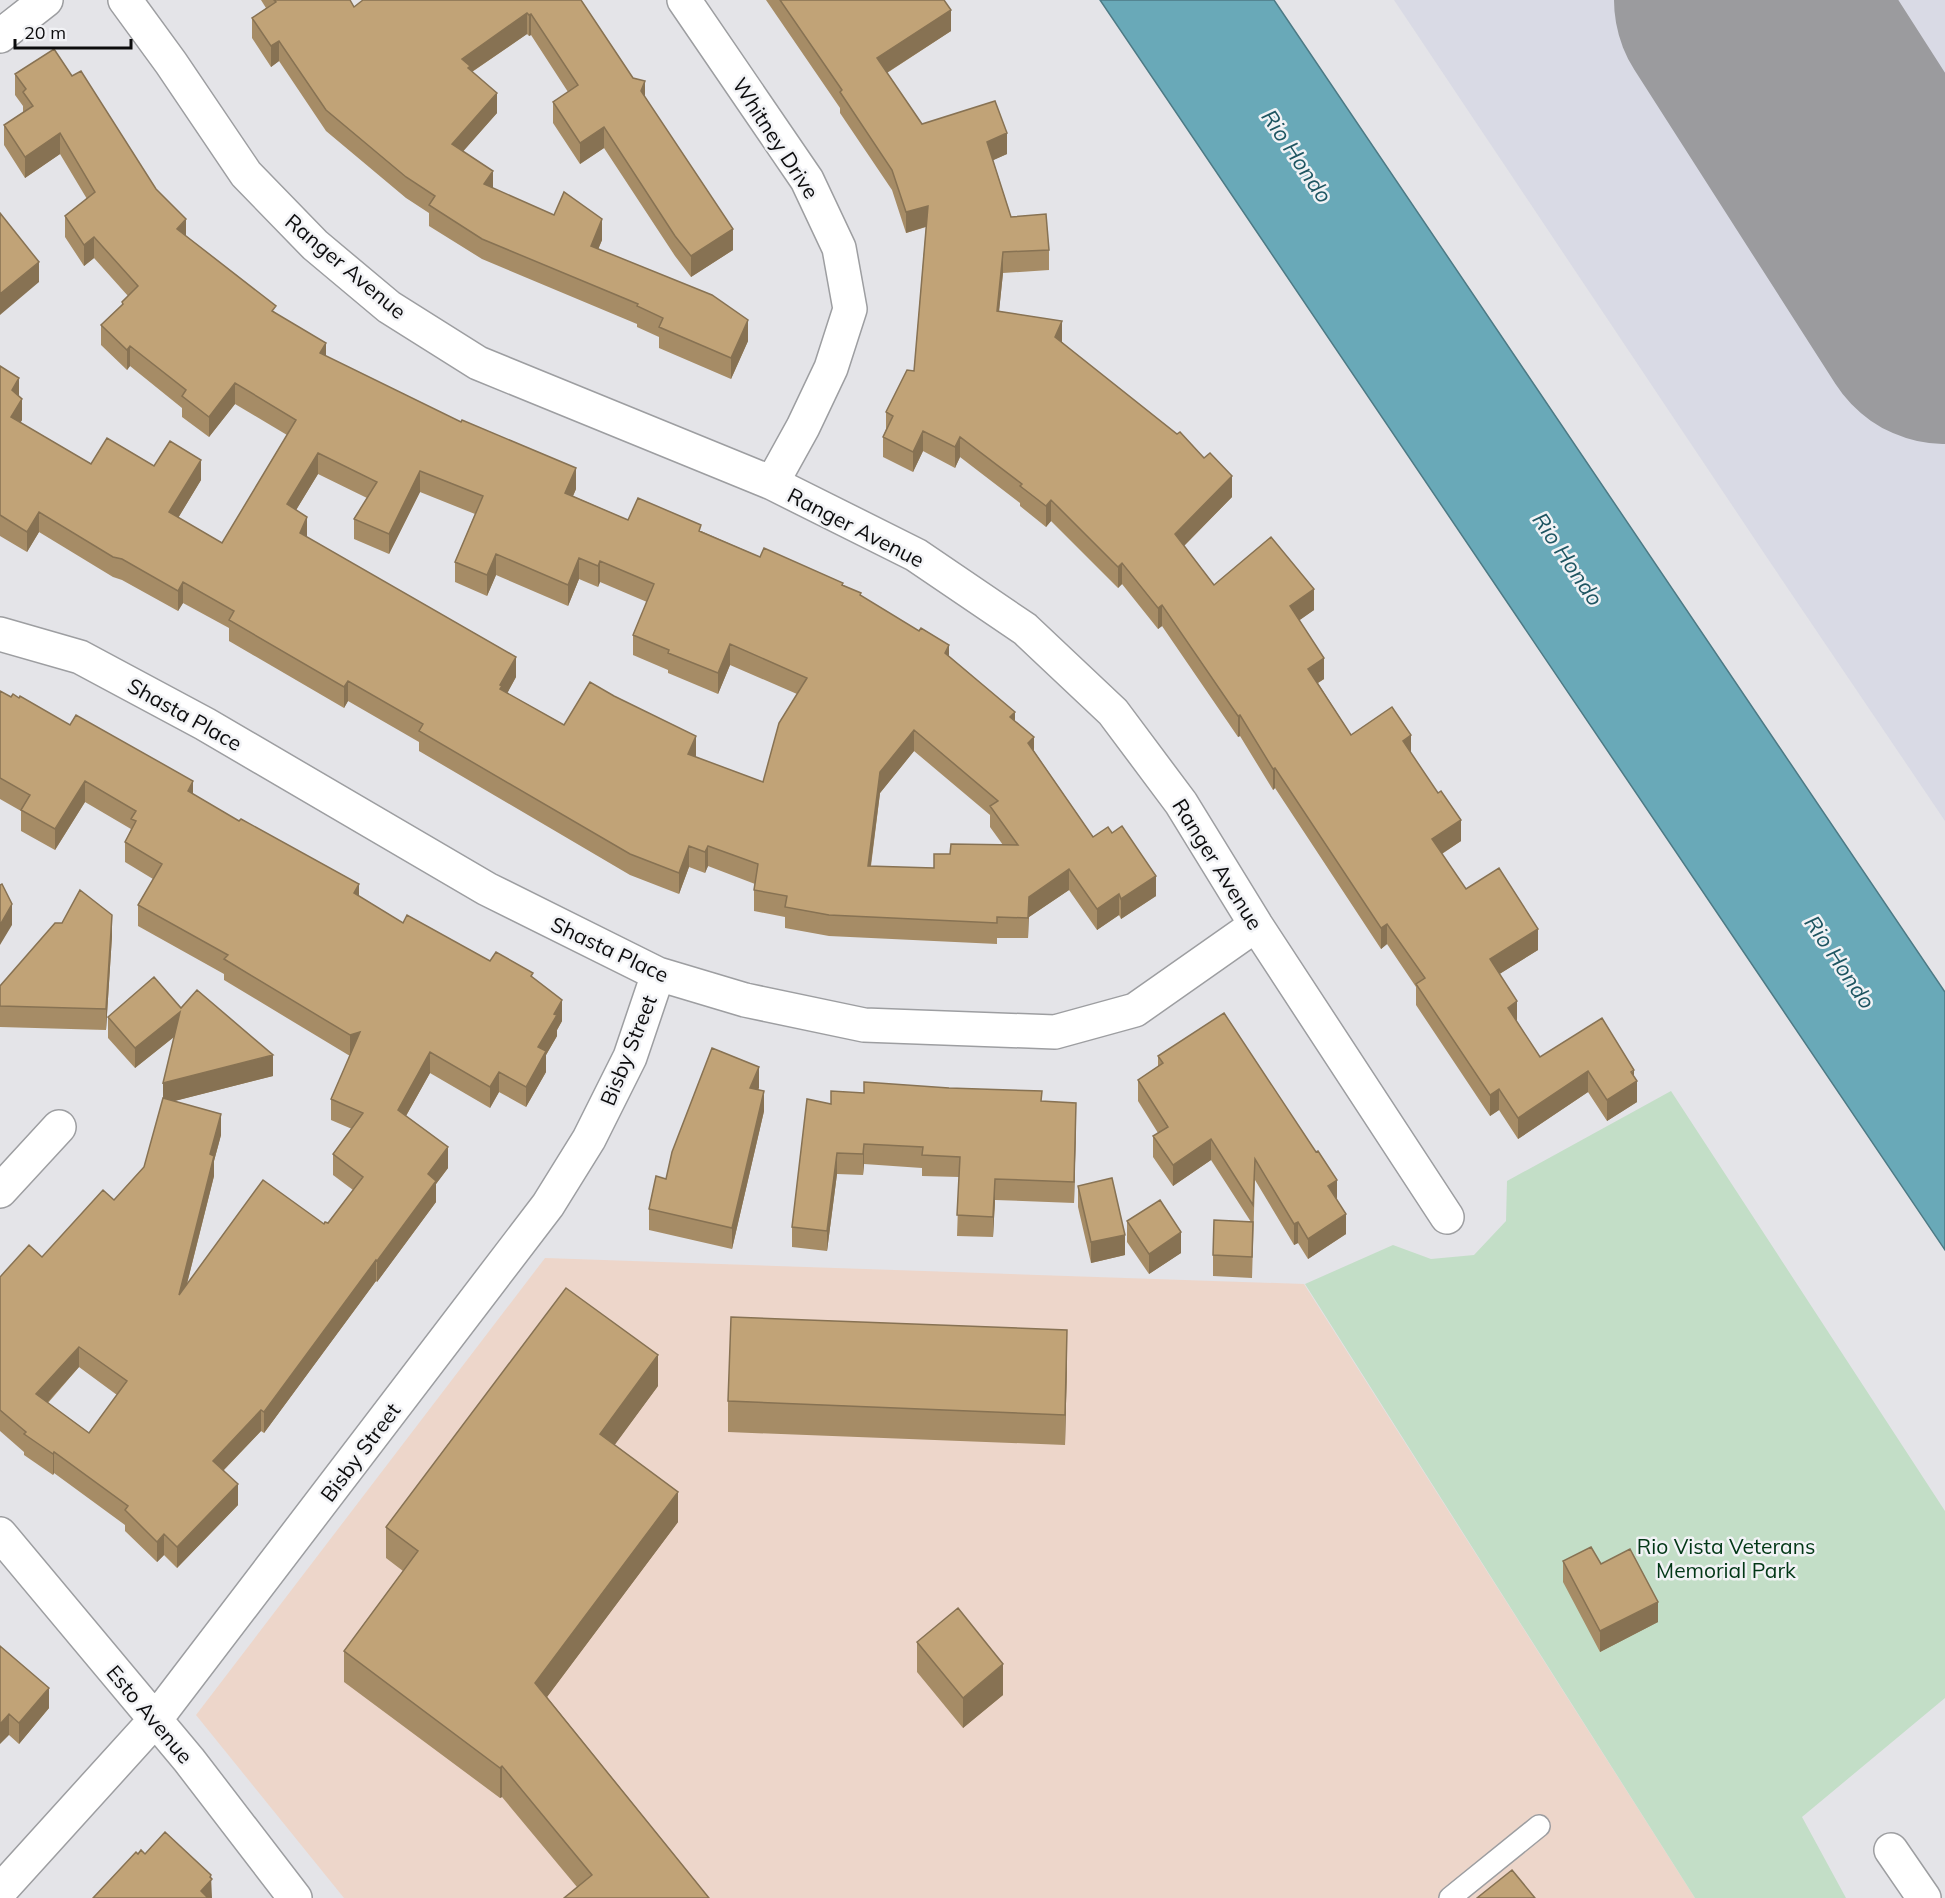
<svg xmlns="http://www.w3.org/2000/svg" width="1945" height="1898" font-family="Mulish,sans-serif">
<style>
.built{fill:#d9dae5}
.education{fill:#edd6ca}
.green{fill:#c3dec7}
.water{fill:#69a9b8;stroke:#4d7a85;stroke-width:1.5}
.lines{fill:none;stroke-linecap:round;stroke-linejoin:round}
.runway{stroke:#9b9b9e;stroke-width:260}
.lane-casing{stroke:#9d9ea1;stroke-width:24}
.street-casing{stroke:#9d9ea1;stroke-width:36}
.lane{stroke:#fff;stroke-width:21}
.street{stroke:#fff;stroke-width:33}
.wall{fill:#a68c66;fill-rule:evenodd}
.shaded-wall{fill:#877253}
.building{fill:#c1a377;stroke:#877253;stroke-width:1.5;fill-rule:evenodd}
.labels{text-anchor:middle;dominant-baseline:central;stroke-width:5;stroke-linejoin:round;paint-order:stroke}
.street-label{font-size:21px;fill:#0c0c0d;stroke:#f1f2f5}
.park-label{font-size:21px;fill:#023716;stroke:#f1f2f5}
.water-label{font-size:22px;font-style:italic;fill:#1e5561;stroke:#f1f2f5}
</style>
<rect width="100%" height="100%" fill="#e4e4e8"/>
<path class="built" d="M1394 0H1945V821L1772 565Z"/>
<path class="education" d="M545 1258 1304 1284 1695 1898H344L196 1715Z"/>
<path class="green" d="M1671 1091 1945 1511V1698L1802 1817 1846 1898H1695L1305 1284 1393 1245 1431 1259 1474 1255 1506 1221 1507 1181Z"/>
<path class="water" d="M1100 0H1274L1945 992V1250Z"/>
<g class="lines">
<path class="runway" d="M1744 0 1945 314"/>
<g class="lane-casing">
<path id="lane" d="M1450 1898 1539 1826"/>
</g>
<g class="street-casing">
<path id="street" d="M125 0 171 63 246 174 315 245 389 307 478 363 772 483 916 555 1025 629 1113 712 1181 803 1256 925 1447 1217
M684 0 807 180 839 248 850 309 831 368 803 427 772 483
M0 36 46 0
M0 634 80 657 205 724 487 889 658 974 745 1000 864 1025 1055 1032 1135 1010 1256 925
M0 1191 59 1127
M0 1534 189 1760 295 1898
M1891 1850 1924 1898
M0 1891 155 1720 548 1205 589 1139 630 1057 658 974"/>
</g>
<use href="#lane" class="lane"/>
<use href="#street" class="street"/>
</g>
<path class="wall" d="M261 0H350L354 7 581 0 645 98 733 250 691 277 675 256 604 148 580 164 553 123V102L568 92 531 35 529 36 527 34 472 72 497 113 463 151 493 188 602 240 598 249 748 341 731 379 659 348V337L637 327V324L482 259 429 226V213L406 198 326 131 279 61 271 67 252 38V18L266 8Z
M766 0H944L951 31 887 73 922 124 1007 154 993 160 1011 217 1049 250V270L1003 273 999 311 1062 342 1232 497 1184 546 1214 585 1314 610 1299 620 1324 679 1318 683 1351 735 1411 753 1461 841 1442 854 1466 889 1538 950 1499 974 1517 1022 1540 1057 1634 1076 1637 1102 1607 1121 1588 1092 1518 1139 1499 1110 1490 1116 1416 1005V987L1387 944 1381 949 1275 788 1273 790 1240 736 1238 737 1162 626 1158 629 1122 584 1118 588 1051 521 1046 527 1020 506V503L960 457 955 468 923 451 913 472 883 457V437L886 429V412L914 371 926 227 906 233 892 190 840 113V108Z
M15 74 72 76 186 236 326 356 576 489 573 496 628 520 701 531 760 557 843 585 861 596 949 657 1015 721 1034 751 1093 837 1156 896 1121 919 1119 915 1097 930 1069 890 1029 917 1028 938H997V944L829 936 785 928V917L754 911V890L755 884 708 866 705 873 689 867 679 894 630 875 419 751V742L348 701 344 708 229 641V628L183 603 178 611 122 580 113 577 39 532 27 552 0 536V366L19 396 22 420 20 423 91 464 154 466 201 480 178 518 222 543 287 435 235 404 209 437 182 417V408L130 366 127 370 101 345V325L122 305V302L128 296 94 258 84 266 65 237V216L87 199 60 154 25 178 4 145V125L23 112V106L15 95ZM318 474 367 498 354 519V539L389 554 420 492 475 514 455 562V582L487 596 496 575 568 606 579 579 598 587 600 582 647 602 633 635V655L668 670V673L718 694 730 665 797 694 763 782 696 758V757L564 725 507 693 516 677 307 537 296 510ZM914 751 990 815V827L1003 845 950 854 934 868 871 866 880 793Z
M0 691 11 697 70 725 193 794 403 923 490 961 533 978 562 1021 557 1030V1036L546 1055V1072L526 1107 499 1092 490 1108 430 1073 406 1116 448 1168 436 1184V1202L377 1282 376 1281 264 1433 261 1431 224 1470 238 1505 177 1568 164 1555 157 1562 125 1531V1525L54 1473 53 1475 24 1455V1452L0 1431V1277L42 1257 114 1200 144 1167 163 1099 174 1037 135 1068 108 1038V1017L181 1008 273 1076 174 1101 221 1135 214 1161V1176L187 1284 324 1224 328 1223 353 1190 333 1175V1154L352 1129 331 1120V1099L350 1056 224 980V974L138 926V905L153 879 125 862V842L131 829 85 802 55 850 21 831V811L0 799ZM79 1367 117 1395 89 1433 48 1403Z
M62 923 112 936 106 1030 0 1027V986Z
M1158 1056 1337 1200 1346 1234 1308 1259 1298 1243 1294 1245 1255 1180 1252 1278 1213 1276V1255L1251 1222 1211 1160 1173 1186 1153 1157V1136L1158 1133 1138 1101V1080L1158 1067Z
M759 1088 758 1089 764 1111 732 1249 649 1230V1209L666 1179Z
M1042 1101 1076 1123 1074 1203 995 1200 993 1237 957 1236 959 1177 922 1176V1168L864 1164 863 1175 837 1174 827 1251 792 1247V1227L831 1104Z
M1078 1186 1125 1255 1091 1263 1078 1207Z
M1127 1221 1181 1253 1149 1274 1127 1242Z
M1067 1361 1065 1445 728 1432V1401Z
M658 1386 614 1445 678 1522 547 1697 709 1898 577 1887 502 1797 500 1798 344 1682V1651L403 1571 386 1558V1527Z
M1563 1561 1601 1564 1658 1622 1600 1652 1563 1582Z
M917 1642 1003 1695 963 1728 917 1672Z
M0 1646 49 1708 19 1744 9 1735Z"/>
<path class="shaded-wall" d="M951 10V31L877 79V58Z
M527 13V34L470 73 462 59Z
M531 14V35L529 36V15Z
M279 41V61L271 67V46Z
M645 81V102L641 91Z
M497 93V113L452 164V144Z
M604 127V148L580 164V143Z
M60 133V154L25 178V157Z
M1007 133V154L987 163V142Z
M493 171V191L484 184Z
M928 206V226L906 233V212Z
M186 219V240L177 229Z
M602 219V240L591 267V246Z
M733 229V250L691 277V256Z
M94 237V258L84 266V245Z
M1003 252V273L997 331V311Z
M39 262V282L0 315V294Z
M748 320V341L731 379V358Z
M1062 321V342L1055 358V337Z
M326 343V364L320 353Z
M130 346V366L127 370V350Z
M19 378V398L12 390Z
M235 383V404L209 437V417Z
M22 399V420L11 438V417Z
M923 431V451L913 472V452Z
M960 437V457L955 468V447Z
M318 453V474L287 525V504Z
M201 460V480L169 533V512Z
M576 468V489L565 514V493Z
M420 471V492L389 554V534Z
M1232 476V497L1175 555V534Z
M1051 500V521L1046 527V506Z
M39 512V532L27 552V532Z
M307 517V538L300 533Z
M496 554V575L487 596V575Z
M579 558V579L568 606V585Z
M600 561V582L598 587V566Z
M1122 563V584L1118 588V567Z
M183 582V603L178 611V591Z
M1314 589V610L1290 627V606Z
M1162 605V626L1158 629V608Z
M730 644V665L718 694V673Z
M949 645V666L945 653Z
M516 657V677L502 703 500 685Z
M1324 658V679L1308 689V669Z
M348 681V701L344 708V687Z
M1015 712V733L1010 717Z
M1240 715V736L1238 737V716Z
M914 730V751L880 793 868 886V866L880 772Z
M1411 735V756L1403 741Z
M696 736V757L688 775V754Z
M1034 737V758L1028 743Z
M1275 768V788L1273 790V769Z
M85 781V802L55 850V829Z
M193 781V802L188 791Z
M1461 820V841L1432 860V839Z
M689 846V867L679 894V873Z
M708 846V866L705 873V852Z
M1069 869V890L1029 917 1028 938 1029 897Z
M1156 876V896L1121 919V899Z
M359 884V905L354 893Z
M1119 894V915L1097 930V909Z
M12 904V925L0 945V925Z
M112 915V936L106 1030V1009Z
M1387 924V944L1381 949V928Z
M1538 929V950L1490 980V959Z
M562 1000V1021L557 1030V1036L546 1055V1072L526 1107V1087L538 1047 554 1014Z
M1517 1001V1022L1508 1008Z
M180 1012V1032L135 1068V1048Z
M360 1032 350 1056V1035Z
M430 1052V1073L398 1130V1110Z
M273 1055V1076L163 1104V1083Z
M759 1067V1088L750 1109V1088Z
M1634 1070V1083L1637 1081V1102L1607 1121V1100Z
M1588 1071V1092L1518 1139V1118Z
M499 1072V1092L490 1108V1087Z
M1499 1089V1110L1490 1116V1095Z
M764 1091V1111L732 1249V1228Z
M1076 1103V1123L1074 1203V1182Z
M221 1114V1135L214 1161V1176L179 1315V1295L210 1154Z
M1211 1139V1160L1173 1186V1165Z
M864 1144V1164L863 1175V1154Z
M448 1147V1168L436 1184V1202L377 1282V1261L428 1174Z
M837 1153V1174L827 1251V1231Z
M995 1179V1200L993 1237V1217Z
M1337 1180V1200L1328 1186Z
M1346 1214V1234L1308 1259V1239Z
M1298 1222V1243L1294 1245V1224Z
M1181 1232V1253L1149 1274V1254Z
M1125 1235V1255L1091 1263V1242Z
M376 1260V1281L264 1433V1412Z
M1067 1330V1361L1065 1445V1415Z
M79 1347V1367L36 1415V1394Z
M658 1355V1386L600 1465V1434Z
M261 1410V1431L213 1481V1461Z
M54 1452V1473L53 1475V1454Z
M238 1484V1505L177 1568V1547Z
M678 1492V1522L535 1713V1683Z
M164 1534V1555L157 1562V1542Z
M1658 1602V1622L1600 1652V1631Z
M1003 1664V1695L963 1728V1698Z
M49 1688V1708L19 1744V1723Z
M9 1714V1735L0 1744V1724Z
M502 1766V1797L500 1798V1768Z
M211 1875 212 1898H201V1891Z"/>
<path class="building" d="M274 0H350L354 7 363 0H581L633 78 645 81 641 91 733 229 691 256 675 236 604 127 580 143 553 102 578 85 531 14 529 15 527 13 462 59 470 66 468 68 497 93 452 144 493 171 484 184 554 215 564 192 602 219 591 246 712 295 748 320 731 358 659 327 663 318 637 306 638 304 482 239 429 205 435 196 406 177 326 110 279 41 271 46 252 18 276 2Z
M780 0H944L951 10 877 58 922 124 995 101 1007 133 987 142 1011 217 1046 214 1049 250 1003 252 997 311 1062 321 1055 337 1177 434 1180 432 1204 458 1210 453 1232 476 1175 534 1214 585 1271 537 1314 589 1290 606 1324 658 1308 669 1351 735 1392 707 1411 735 1403 741 1438 793 1441 791 1461 820 1432 839 1466 889 1499 868 1538 929 1490 959 1517 1001 1508 1008 1540 1057 1602 1018 1634 1070 1631 1072 1637 1081 1607 1100 1588 1071 1518 1118 1499 1089 1490 1095 1416 984 1425 978 1387 924 1381 928 1275 768 1273 769 1240 715 1238 716 1162 605 1158 608 1122 563 1118 567 1051 500 1046 506 1020 486 1022 484 960 437 955 447 923 431 913 452 883 437 893 416 886 412 907 370 914 371 928 206 906 212 892 170 840 92 842 90Z
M54 49 72 76 81 71 156 189 186 219 177 229 276 306 272 311 326 343 320 353 461 422 462 420 576 468 565 493 628 520 638 498 701 525 699 531 760 557 764 548 843 583 842 585 861 593 860 595 919 631 921 628 949 645 945 653 1015 712 1010 717 1034 737 1028 743 1093 837 1108 827 1112 833 1122 826 1156 876 1121 899 1119 894 1097 909 1069 869 1029 897 1028 918 997 917V923L829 915 785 907 787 896 754 890 758 864 708 846 705 852 689 846 679 873 630 854 419 731 423 724 348 681 344 687 229 620 234 611 183 582 178 591 122 559 113 557 39 512 27 532 0 515V366L19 378 12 390 22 399 11 417 91 464 107 438 154 466 170 441 201 460 169 512 222 543 296 420 235 383 209 417 182 396 186 390 130 346 127 350 101 325 123 304 122 302 138 286 94 237 84 245 65 216 95 192 60 133 25 157 4 125 33 106 23 92 26 89 15 74ZM318 453 377 482 354 519 389 534 420 471 483 496 455 562 487 575 496 554 568 585 579 558 598 566 600 561 654 584 633 635 669 650 668 653 718 673 730 644 807 678 779 723 763 782 688 754 696 736 614 696 590 682 564 725 500 689 502 686 500 685 516 657 300 533 307 517 287 504ZM914 730 998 801 990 806 1018 845 951 844 950 854H934V868L868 866 880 772Z
M0 213 39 262 0 294Z
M0 691 11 697 13 694 19 698 20 696 70 725 76 715 193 781 188 791 239 821 241 819 359 884 354 893 403 923 407 915 490 961 496 952 533 973 531 976 562 1000 554 1014 557 1015 538 1047 546 1051 526 1087 499 1072 490 1087 430 1052 398 1110 448 1147 428 1174 436 1181 377 1261 376 1260 264 1412 261 1410 213 1461 238 1484 177 1547 164 1534 157 1542 125 1510 128 1506 54 1452 53 1454 24 1434 26 1432 0 1410V1277L29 1245 42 1257 103 1190 114 1200 144 1167 163 1098 221 1114 210 1154 214 1156 179 1295 263 1180 324 1224 325 1222 328 1223 363 1177 333 1154 363 1113 331 1099 360 1032 350 1035 224 959 228 955 138 905 162 864 125 842 136 821 131 819 136 811 85 781 55 829 21 810 30 795 0 778ZM79 1347 127 1381 89 1433 36 1394Z
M2 884 12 904 0 925V885Z
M80 890 112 915 106 1009 0 1006V986L55 923H62Z
M154 977 181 1008 197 990 273 1055 163 1083 180 1012 135 1048 108 1017Z
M1224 1013 1316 1152 1318 1151 1337 1180 1328 1186 1346 1214 1308 1239 1298 1222 1294 1224 1255 1159 1253 1205 1211 1139 1173 1165 1153 1136 1168 1127 1138 1080 1163 1063 1158 1056Z
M712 1048 759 1067 750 1088 764 1091 732 1228 649 1209 656 1176 666 1179 672 1152Z
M864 1082 949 1088 1042 1091 1041 1101 1076 1103 1074 1182 995 1179 993 1217 957 1215 960 1157 922 1155 923 1147 864 1144 863 1154 837 1153 827 1231 792 1227 807 1099 831 1104V1091L864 1093Z
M1112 1178 1125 1235 1091 1242 1078 1186Z
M1160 1200 1181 1232 1149 1254 1127 1221Z
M1214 1220 1253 1222 1252 1257 1213 1255Z
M566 1288 658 1355 600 1434 678 1492 535 1683 709 1898H564L592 1875 502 1766 500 1768 344 1651 418 1551 386 1527Z
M731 1317 1067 1330 1065 1415 728 1401Z
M1591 1547 1601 1564 1630 1549 1658 1602 1600 1631 1563 1561Z
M958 1608 1003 1664 963 1698 917 1642Z
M0 1646 49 1688 19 1723 9 1714 0 1724Z
M165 1832 211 1875 210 1877 212 1879 201 1891 208 1898H93L136 1852 138 1854 141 1850 145 1854Z
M1512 1870 1535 1898H1477Z"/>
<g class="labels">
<g class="street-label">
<text transform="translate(776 138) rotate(57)">Whitney Drive</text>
<text transform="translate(346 266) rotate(40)">Ranger Avenue</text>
<text transform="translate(856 527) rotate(27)">Ranger Avenue</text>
<text transform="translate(185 714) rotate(29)">Shasta Place</text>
<text transform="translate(1218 864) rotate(58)">Ranger Avenue</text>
<text transform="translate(610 949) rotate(25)">Shasta Place</text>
<text transform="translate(628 1050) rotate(-68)">Bisby Street</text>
<text transform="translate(360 1452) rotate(-53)">Bisby Street</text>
<text transform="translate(150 1714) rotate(50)">Esto Avenue</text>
</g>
<g class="park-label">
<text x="1726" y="1546">Rio Vista Veterans<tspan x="1726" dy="24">Memorial Park</tspan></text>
</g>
<g class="water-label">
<text transform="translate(1297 156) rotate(56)">Rio Hondo</text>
<text transform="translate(1568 559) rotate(56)">Rio Hondo</text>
<text transform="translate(1840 962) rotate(56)">Rio Hondo</text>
</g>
</g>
<path d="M15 39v9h116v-9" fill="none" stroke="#0c0c0d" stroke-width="3"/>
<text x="24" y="39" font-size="18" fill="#0c0c0d" stroke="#f1f2f5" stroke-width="4.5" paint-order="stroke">20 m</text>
</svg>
